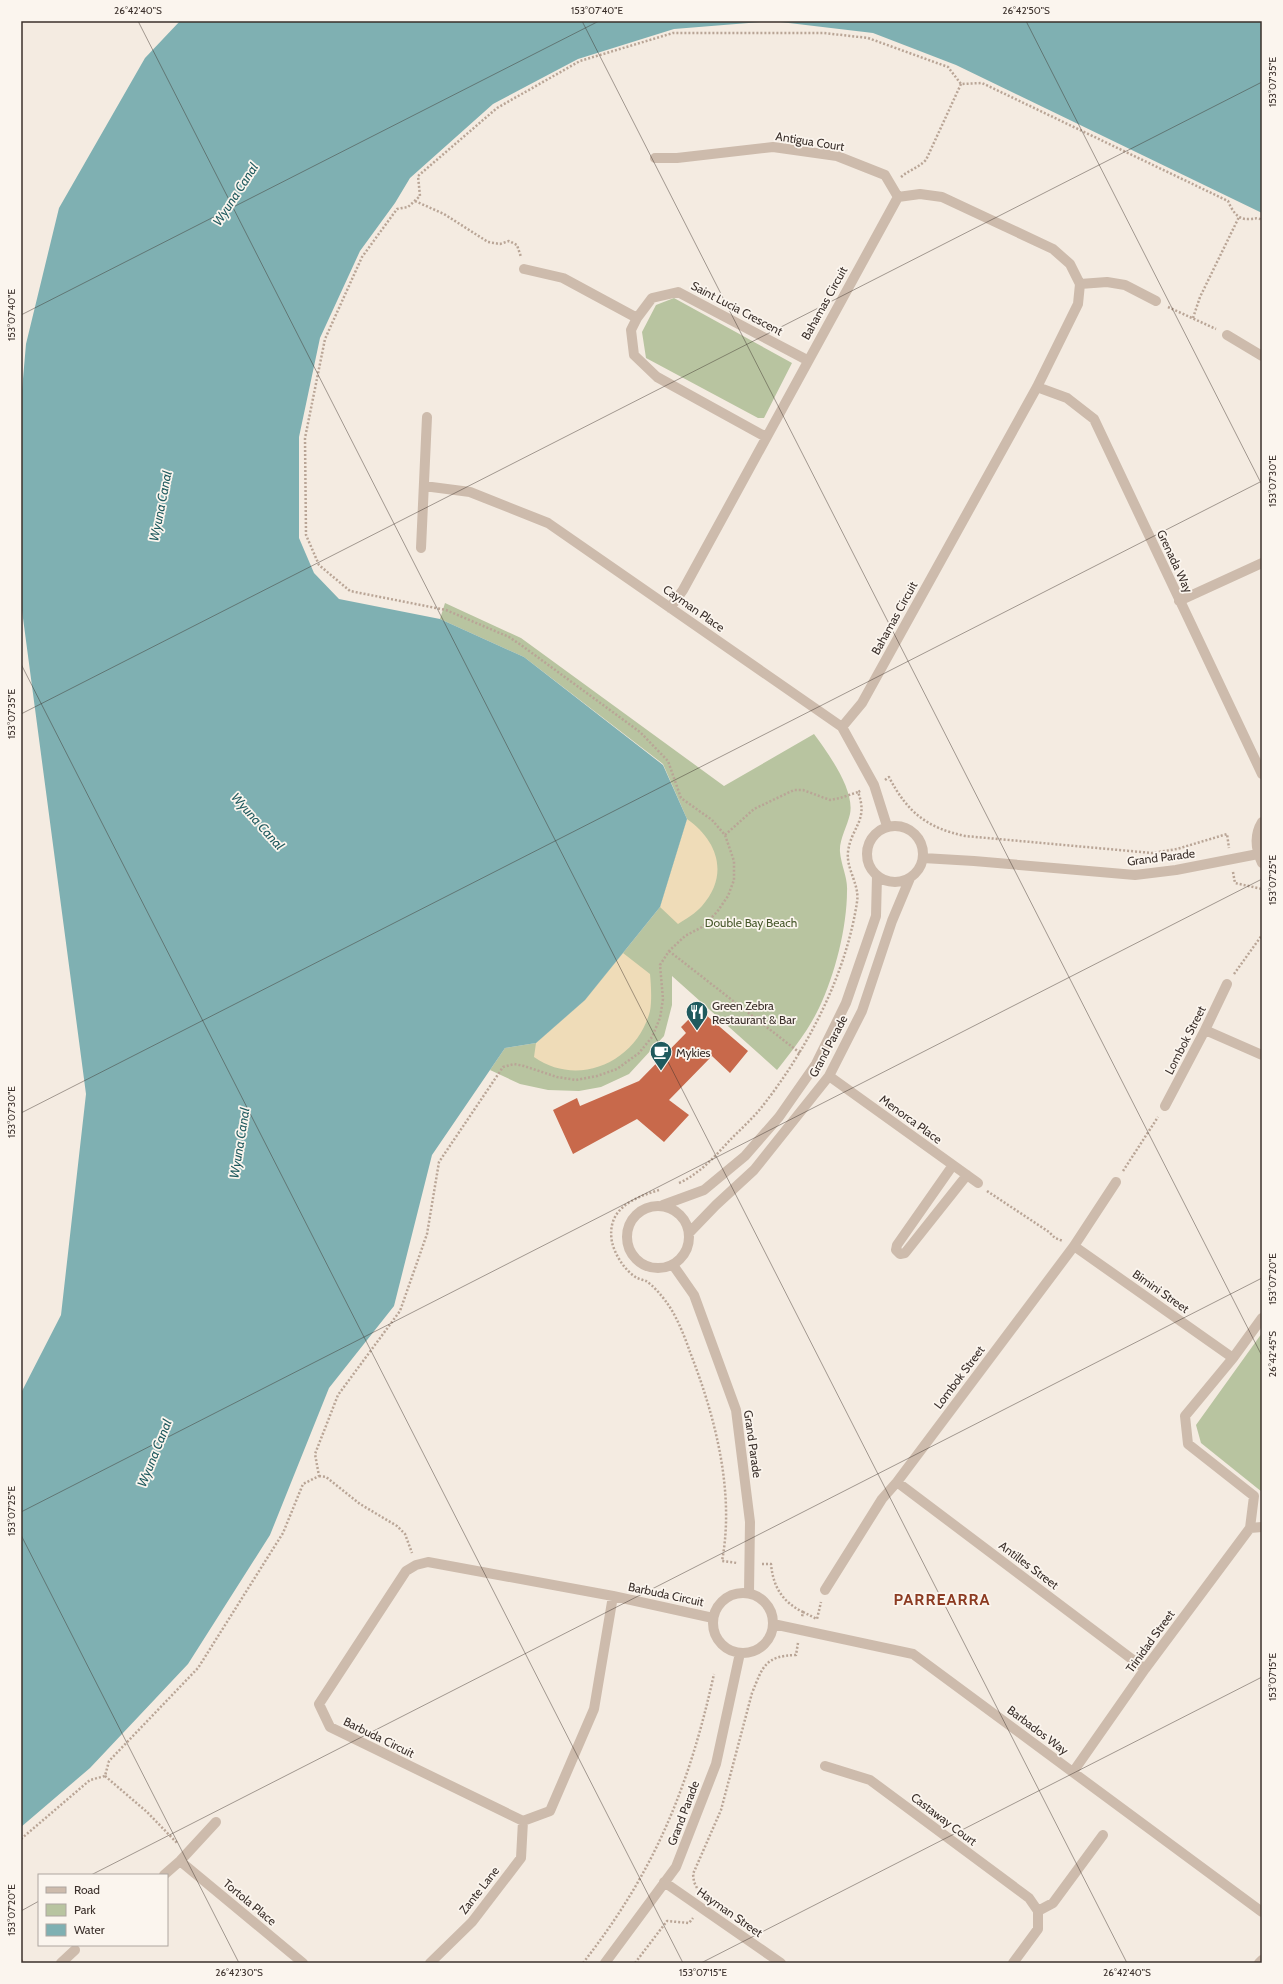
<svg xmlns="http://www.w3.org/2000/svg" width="1283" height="1984" font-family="Cabin,sans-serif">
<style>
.green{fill:#b8c4a0}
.sand{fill:#efdcb8}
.water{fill:#7fb0b2}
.building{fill:#c8694b}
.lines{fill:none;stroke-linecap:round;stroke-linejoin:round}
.path{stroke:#b9a596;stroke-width:2.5;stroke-dasharray:2 2;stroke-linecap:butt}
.minor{stroke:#cdbbac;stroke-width:10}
.ticks{fill:none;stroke:#3b302b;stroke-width:1;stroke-opacity:0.45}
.labels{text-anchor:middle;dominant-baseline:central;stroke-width:3.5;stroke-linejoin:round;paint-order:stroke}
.street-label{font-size:12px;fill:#3b302b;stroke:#fbf5ee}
.park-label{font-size:12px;fill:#4a5a2e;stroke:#fbf5ee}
.poi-label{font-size:12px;fill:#3b302b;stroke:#fbf5ee;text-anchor:start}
.water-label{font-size:13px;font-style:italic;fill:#1f5a5e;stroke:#fbf5ee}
.district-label{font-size:16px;font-weight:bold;letter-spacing:1px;fill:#8c3b22;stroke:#fbf5ee}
.neatline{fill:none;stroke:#3b302b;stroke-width:1.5}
.ticks-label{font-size:10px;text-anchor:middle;fill:#3b302b}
</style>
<rect width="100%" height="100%" fill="#f4ebe1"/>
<path class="green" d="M674 298 792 363 764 418H758L646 358 642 332 656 305Z
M445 603 521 638 724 786 814 734C828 753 855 790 850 814 847 827 839 840 840 852 841 865 848 878 847 891 847 927 835 975 819 1008 808 1031 792 1051 777 1070L672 976V1005L664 1036 629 1074 601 1087 579 1091 548 1090 520 1084 490 1070 505 1048 536 1043 585 1000 660 907 687 819 663 764 524 657 440 619Z
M1262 1333V1492L1201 1443 1196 1425Z"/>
<path class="sand" d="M687 819C717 840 730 874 702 906 696 913 686 919 678 924L660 907Z
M623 953 650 974C651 985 652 1000 650 1011 637 1062 578 1088 534 1057L536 1043 585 1000Z"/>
<path class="water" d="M180 21H1262V213L956 65 873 33 772 21 674 29 578 59 493 104 410 178 395 203 360 251 320 338 299 437V538L314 573 339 599 440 619 524 657 663 765 687 819 660 907 585 1000 536 1043 505 1048 432 1155 394 1306 329 1388 270 1535 188 1664 90 1768 21 1827V1393L61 1315 86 1094 21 603V402L26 344 59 208 145 58Z"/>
<path class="building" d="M699 1009 748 1051 730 1073 712 1056 669 1100 689 1115 664 1142 637 1119 573 1154 553 1110 577 1098 580 1106 639 1081 686 1033 681 1027Z"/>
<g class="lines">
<path class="path" d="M901 177C909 170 918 168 926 160L961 84
M415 201 444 214 488 242 500 244 509 241 517 245 521 257
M1168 307 1216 329
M1193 318 1200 297 1239 217
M885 780 889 777C907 812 927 828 965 836L1152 853 1177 849 1227 834 1229 848
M725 835 754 809 794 790H803L830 800 840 798 858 792
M1233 872 1235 883 1262 889
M669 951 800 1053
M1234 974 1262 935
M1123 1171 1158 1117
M679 1183C701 1173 715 1156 731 1139 741 1129 752 1119 761 1108 807 1050 846 975 857 902 860 885 846 869 848 852 851 827 869 821 858 792L862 790
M659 1190C633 1198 606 1209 612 1242 615 1255 625 1271 637 1278 640 1279 643 1280 646 1281 653 1285 662 1296 667 1303 677 1317 684 1335 690 1352 715 1416 735 1492 722 1561L737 1563
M987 1191 1049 1232 1055 1238 1063 1241
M319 1476 326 1477 360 1504 397 1526 405 1534 412 1553
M762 1564H771C773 1586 782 1602 803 1612L802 1617
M803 1612 817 1619 821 1602
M105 1776 147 1812 178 1844
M21 1839 90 1780 105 1776 109 1761 198 1668 283 1533 303 1484 319 1476 315 1454 338 1395 400 1311 427 1234 439 1162 503 1067 514 1064 524 1066 557 1077 576 1080 597 1076 617 1069 639 1053 652 1037 660 1018 663 999 660 965 669 951 685 936 702 927 717 912 728 896 734 880V861L725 835 712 820 681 798 668 761 640 732 521 645 509 637 446 610 350 591 319 565 306 535 305 438 325 339 362 257 397 209 408 207 420 196 418 176 497 108 580 61 673 33H824L868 38 948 67 961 84 982 83 1228 201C1232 210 1237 220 1249 219 1254 219 1257 217 1262 220
M697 1888 694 1882 693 1874 721 1810 752 1693C763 1666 765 1656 796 1655L798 1643
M21 1960 24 1963
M583 1963C655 1871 689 1787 714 1674
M635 1963 667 1921 689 1923 693 1918"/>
<path class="minor" d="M655 158H677L773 147 837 156 885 175 898 197
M524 269 563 278 637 318
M1080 284 1107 282 1125 285 1156 301
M1227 335 1262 356
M1037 387 1067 398 1094 419 1262 774
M766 437 657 377 634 355 631 330 637 318 652 298 678 292 807 360
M424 486 470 492 548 523 842 727 874 785 887 826
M421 548 427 417
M1179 601 1262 563
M670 608 683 590 898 197
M842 727 862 703 1037 387 1078 304 1080 284 1070 264 1053 249 1004 226 942 197 920 194 898 197
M1262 822C1254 835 1256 850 1262 863
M867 854a28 28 0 1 1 56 0a28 28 0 1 1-56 0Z
M923 858 974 861 1135 875 1176 870 1258 854
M1205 1030 1262 1055
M829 1076 978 1183
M1165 1106 1205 1030 1227 984
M953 1165 897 1245 896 1250 900 1254 905 1253 967 1175
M663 1205 704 1190 745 1156 779 1117 816 1064 846 1003 876 916 877 876
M627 1237a31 31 0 1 1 62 0a31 31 0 1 1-62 0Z
M689 1233 716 1205 754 1170 829 1076 862 1011 892 921 910 878
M1074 1246 1233 1358
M673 1265 694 1295 736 1410 750 1522 749 1593
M897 1482 1145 1669
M1250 1528 1254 1496 1188 1444 1185 1416 1233 1358 1262 1318
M1250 1528 1262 1527
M825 1590 882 1499 897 1482 1074 1246 1116 1182
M713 1623a30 30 0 1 1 60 0a30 30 0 1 1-60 0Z
M613 1596 594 1709 550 1811 523 1821 330 1727 319 1704 406 1571 416 1565 428 1562 613 1596 713 1618
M773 1624 913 1654 1262 1912
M825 1766 870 1780 1029 1898 1038 1911
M1073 1772 1145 1669 1250 1528
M180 1861 303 1963
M164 1875 180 1861 216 1822
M664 1882 781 1963
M1038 1911 1053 1903 1103 1835
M61 1963 75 1950
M430 1963 472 1922 521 1858 523 1821
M605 1963 676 1867 716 1764 740 1653
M1013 1963 1038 1929V1911
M1259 1963 1262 1960"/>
</g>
<path class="ticks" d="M138 21 1127 1963M582 21 1262 1356M1026 21 1262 485M21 315 599 21M21 664 683 1963M21 714 1262 82M21 1113 1262 481M21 1512 1262 879M21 1535 239 1963M91 1875 1262 1278M21 1911 39 1901M701 1963 1262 1677"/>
<defs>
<g id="restaurant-pin" transform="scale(1.15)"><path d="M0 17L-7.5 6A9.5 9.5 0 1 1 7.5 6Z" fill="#1f5a5e" stroke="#fbf5ee"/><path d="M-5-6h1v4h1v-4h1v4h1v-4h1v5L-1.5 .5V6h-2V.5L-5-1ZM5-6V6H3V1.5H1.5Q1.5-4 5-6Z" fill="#fff"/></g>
<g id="cafe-pin" transform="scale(1.15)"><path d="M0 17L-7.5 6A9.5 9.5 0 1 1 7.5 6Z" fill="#1f5a5e" stroke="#fbf5ee"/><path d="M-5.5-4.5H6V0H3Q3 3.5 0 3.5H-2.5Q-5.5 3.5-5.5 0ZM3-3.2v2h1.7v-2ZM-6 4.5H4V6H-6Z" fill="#fff"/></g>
</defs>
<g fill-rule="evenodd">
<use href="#restaurant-pin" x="697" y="1012"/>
<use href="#cafe-pin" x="661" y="1052"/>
</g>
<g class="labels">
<g class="street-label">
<text transform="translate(810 141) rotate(9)">Antigua Court</text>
<text transform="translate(824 303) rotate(-61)">Bahamas Circuit</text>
<text transform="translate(737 308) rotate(28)">Saint Lucia Crescent</text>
<text transform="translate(1175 561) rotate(65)">Grenada Way</text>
<text transform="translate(694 608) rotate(35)">Cayman Place</text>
<text transform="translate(894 618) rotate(-61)">Bahamas Circuit</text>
<text transform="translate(1161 857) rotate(-7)">Grand Parade</text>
<text transform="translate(1185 1040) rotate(-63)">Lombok Street</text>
<text transform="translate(828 1046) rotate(-62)">Grand Parade</text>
<text transform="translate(911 1119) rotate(36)">Menorca Place</text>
<text transform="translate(1161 1291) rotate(35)">Bimini Street</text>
<text transform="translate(959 1377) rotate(-53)">Lombok Street</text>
<text transform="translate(753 1444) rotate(82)">Grand Parade</text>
<text transform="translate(1029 1565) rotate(37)">Antilles Street</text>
<text transform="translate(666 1594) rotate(12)">Barbuda Circuit</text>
<text transform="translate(1150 1641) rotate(-54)">Trinidad Street</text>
<text transform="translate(1038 1730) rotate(37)">Barbados Way</text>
<text transform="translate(379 1737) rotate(26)">Barbuda Circuit</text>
<text transform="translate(683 1813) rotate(-69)">Grand Parade</text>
<text transform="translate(944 1819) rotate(37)">Castaway Court</text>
<text transform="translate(479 1890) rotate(-52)">Zante Lane</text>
<text transform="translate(250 1902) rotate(40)">Tortola Place</text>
<text transform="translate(730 1912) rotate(35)">Hayman Street</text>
</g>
<g class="park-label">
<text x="751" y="922">Double Bay Beach</text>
</g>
<g class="poi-label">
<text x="712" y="1005">Green Zebra<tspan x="712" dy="14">Restaurant &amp; Bar</tspan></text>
<text x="676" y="1052">Mykies</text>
</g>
<g class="water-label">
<text transform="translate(235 194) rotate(-57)">Wyuna Canal</text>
<text transform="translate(160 506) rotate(-79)">Wyuna Canal</text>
<text transform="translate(258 821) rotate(48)">Wyuna Canal</text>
<text transform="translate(239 1143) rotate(-81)">Wyuna Canal</text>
<text transform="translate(154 1453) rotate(-68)">Wyuna Canal</text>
</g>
<g class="district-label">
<text x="942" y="1599">PARREARRA</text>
</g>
</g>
<rect width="1283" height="1984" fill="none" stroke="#fbf5ee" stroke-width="44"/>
<rect x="38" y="1874" width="130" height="72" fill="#fbf5ee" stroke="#aea6a0"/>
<rect x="46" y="1887" width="20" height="6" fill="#cdbbac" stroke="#aea6a0"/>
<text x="74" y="1894" font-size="12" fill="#3b302b">Road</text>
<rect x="46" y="1904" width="20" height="12" fill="#b8c4a0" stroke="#aea6a0"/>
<text x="74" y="1914" font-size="12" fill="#3b302b">Park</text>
<rect x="46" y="1924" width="20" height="12" fill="#7fb0b2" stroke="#aea6a0"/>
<text x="74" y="1934" font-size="12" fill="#3b302b">Water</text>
<rect x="22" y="22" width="1239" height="1940" class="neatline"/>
<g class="ticks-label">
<text x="138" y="14">26°42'40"S</text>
<text x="597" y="14">153°07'40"E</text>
<text x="1026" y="14">26°42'50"S</text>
<text transform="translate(1272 82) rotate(-90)" y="4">153°07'35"E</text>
<text transform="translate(11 315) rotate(-90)" y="4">153°07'40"E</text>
<text transform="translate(1272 481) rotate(-90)" y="4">153°07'30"E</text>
<text transform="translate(11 714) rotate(-90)" y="4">153°07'35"E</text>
<text transform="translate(1272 880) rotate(-90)" y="4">153°07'25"E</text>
<text transform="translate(11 1112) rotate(-90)" y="4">153°07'30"E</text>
<text transform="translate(1272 1279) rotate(-90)" y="4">153°07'20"E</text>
<text transform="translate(1272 1354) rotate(-90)" y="4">26°42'45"S</text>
<text transform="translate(11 1511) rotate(-90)" y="4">153°07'25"E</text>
<text transform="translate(1272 1677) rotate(-90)" y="4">153°07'15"E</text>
<text transform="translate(11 1910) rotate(-90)" y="4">153°07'20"E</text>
<text x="239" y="1976">26°42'30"S</text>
<text x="703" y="1976">153°07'15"E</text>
<text x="1127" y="1976">26°42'40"S</text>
</g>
</svg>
